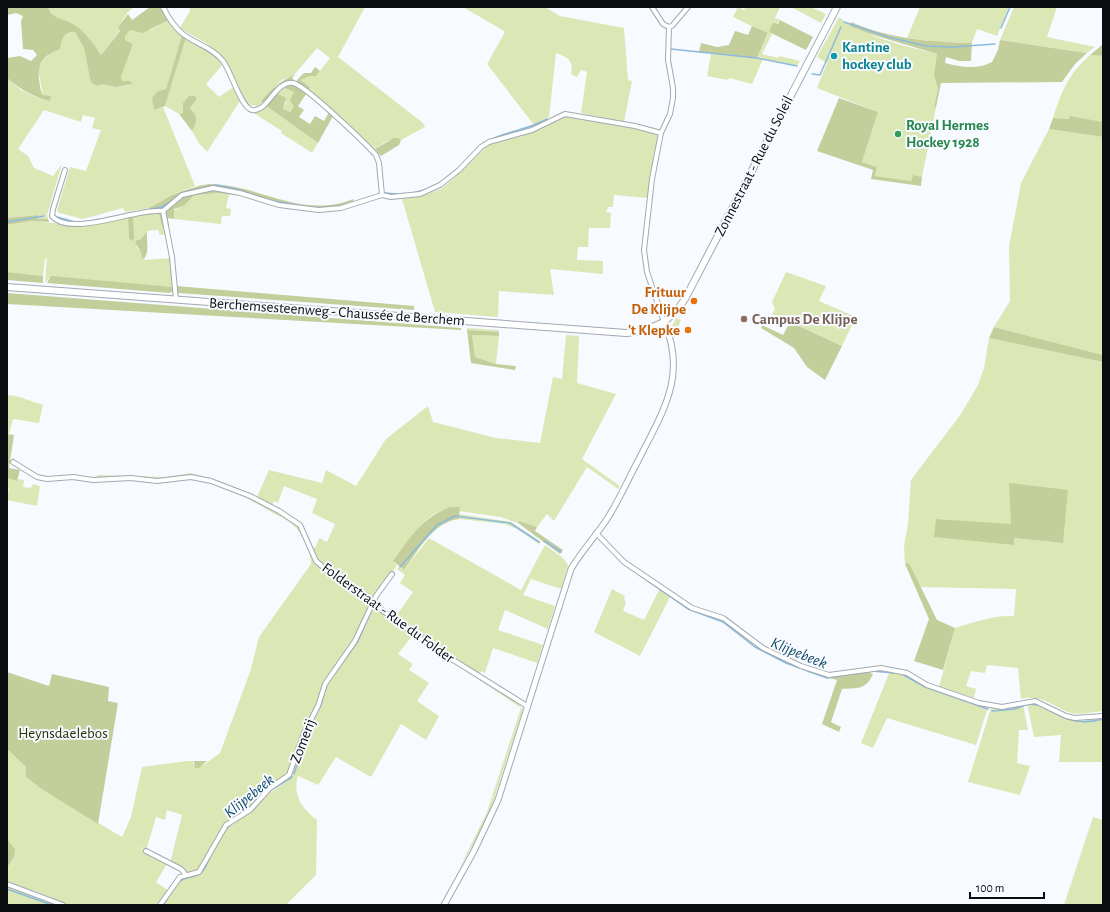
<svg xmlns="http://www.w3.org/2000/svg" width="1110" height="912" font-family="'Alegreya Sans',sans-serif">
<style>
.green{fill:#dce7b6;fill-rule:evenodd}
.forest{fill:#c3ce9b;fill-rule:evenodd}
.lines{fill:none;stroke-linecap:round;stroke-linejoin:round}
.stream{stroke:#8bbadc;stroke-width:1.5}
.minor-casing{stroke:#a1a9b1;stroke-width:6}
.tertiary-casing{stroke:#a1a9b1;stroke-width:7}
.primary-casing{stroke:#a1a9b1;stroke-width:8}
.minor{stroke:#fff;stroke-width:4}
.tertiary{stroke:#fff;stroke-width:5}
.primary{stroke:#fff;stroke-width:6}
.culture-dot{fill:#0f9aa8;stroke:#f7fafe;stroke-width:1.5}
.leisure-dot{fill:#2e9e5b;stroke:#f7fafe;stroke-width:1.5}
.food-dot{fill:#e8710a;stroke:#f7fafe;stroke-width:1.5}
.education-dot{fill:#8d6e63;stroke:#f7fafe;stroke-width:1.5}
.labels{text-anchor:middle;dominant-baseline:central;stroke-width:4;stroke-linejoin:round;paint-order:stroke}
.culture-label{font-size:15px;font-weight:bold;fill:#0d838f;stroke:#f7fafe;text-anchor:start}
.leisure-label{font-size:15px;font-weight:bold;fill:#27864d;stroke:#f7fafe;text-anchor:start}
.street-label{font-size:15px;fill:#0a0d10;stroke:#f7fafe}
.food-label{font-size:15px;font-weight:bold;fill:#c56008;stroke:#f7fafe;text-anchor:end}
.education-label{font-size:15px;font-weight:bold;fill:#785e54;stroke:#f7fafe;text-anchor:start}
.park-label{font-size:15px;fill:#2a3008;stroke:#f7fafe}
.water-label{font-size:16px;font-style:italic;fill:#0c4667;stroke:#f7fafe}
</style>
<rect width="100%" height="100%" fill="#f7fafe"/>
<path class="green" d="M48 7H134L128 12 118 27 120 30 101 55C93 44 85 31 73 24 64 18 51 19 48 7Z
M189 7H365L338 57 423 123 425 127 401 140 398 138 385 142 375 149 309 90 310 87 299 80 310 76H316L330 58 317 48 295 74 282 80 261 101 263 103 258 106 248 105 225 59 206 43 180 28 190 11Z
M463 7H545L560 16 624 28 628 80 632 81 624 122 581 113 587 72 581 70 577 77 571 74C574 61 568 57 556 53L549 117 534 125 487 64 504 34V31Z
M738 7 744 10 746 7H780L775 18 780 20 769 32 772 34 762 54 778 58 779 56 800 61 797 66 763 59 752 84 729 78 728 80 707 76 711 54 757 58 768 34 733 17Z
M791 7H811L826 14 821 23Z
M920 7H1009L997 36 977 29 972 43 938 42 907 38Z
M1014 7H1057L1047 37 1095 47 1087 53 1000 40Z
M839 17C864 37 905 46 937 54L938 88 934 107H936L922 177 913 176 911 181 875 176 877 167 862 162 878 112 817 88 827 63 817 57Z
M169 20 182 35 166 89 152 98 154 109 163 107 195 186 171 195 162 203 150 208 125 212 123 208 83 219 59 213 57 210 70 167 86 171 101 130 92 128 95 118 83 115 81 122 44 110 18 149 28 156 34 168 53 176 62 164 47 215 48 219H38L37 215 7 218V78L21 90 38 98 43 95 38 69 43 60 54 50H58C62 40 63 32 75 32L84 48 90 79 98 86 101 84 117 87 131 85 130 81H121V77L133 44 125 40 124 36 130 30H151Z
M186 38 215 55 224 63 206 84 219 97 235 86 240 101 207 152 198 142 192 131C198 121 198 116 190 108L197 99 183 103 184 113 179 114 165 106Z
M1090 55 1103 56V122L1070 117V119L1053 118C1062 90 1068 75 1090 55Z
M284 88 294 92V106L290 112 283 109 286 102 278 94Z
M265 105 318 143 312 153 281 133 282 131 249 110 259 111Z
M562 115 625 125 658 134 659 137 647 198 614 195 613 207H608L606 212 611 213 610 228H589L588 247H578L577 260 603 261V274L550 269 554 295 499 291 498 317 435 312 402 199 422 196 441 189 452 180 489 144 525 133Z
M1049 129 1103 137V355L994 327 1010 301 1009 246 1021 183Z
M220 193 229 194 226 208 231 209 230 216H222L221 224 174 219V210L184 206 194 195Z
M159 214 162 227 165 226 167 234 160 235 158 230 147 231 141 239H139L136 246 140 250 142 258 145 260 171 258 173 287 49 278 45 283 47 258 45 259 43 276 7 272V225L31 221 87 226 128 217 129 239 133 241V216Z
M786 272 826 286 819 301 856 317 842 346 772 314 775 309 772 302Z
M676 318 681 320 677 330 672 328V326Z
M467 328 499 330V332L467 330Z
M472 335 499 336 496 364 475 357Z
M566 335 579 336 577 383 616 394 582 459 620 486 618 489 587 467 554 521 547 514 537 527 519 521 518 523 500 517 459 511 460 507C426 507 411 538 394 563L397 565 373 598 329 570 318 561 312 548H315L319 538 327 542 335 524 312 513 317 499 284 486 278 503 274 501 272 506 235 488 198 477 163 480 96 478 97 475 165 477 191 473 220 481 257 497 269 470 322 483 326 470 356 486 386 439 428 406 433 422 496 438 540 443 553 377 562 379Z
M989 338 1103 362V711C1092 712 1079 716 1068 712 1051 705 1041 694 1021 699L1018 668 987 665 985 673 971 671 966 686 976 689 974 698 939 687 955 628C974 622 994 615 1014 616L1016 589 921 587 905 564 904 545 908 524 911 480 961 414 978 385 984 368ZM936 519 1011 525 1063 543 1014 538V545Z
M7 395 16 396 43 405 39 423 13 419 9 434H7Z
M7 478 17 481 18 479 24 480 23 487 31 488 33 484 40 486 37 506 7 500 9 489 7 488Z
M195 478 226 487 273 509 299 527 313 559 370 602 357 634 329 676 288 773 265 790 249 809 229 822 198 871 188 873 170 863 182 815 167 810 165 820 156 817 146 851 122 837 131 817 142 767 188 761H194L193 764 202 766 220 753 250 672 259 637 311 564C311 552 303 534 294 526 289 520 280 517 273 513 245 497 214 477 180 480Z
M459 514 511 522 541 542 539 544 517 529 505 524 459 519Z
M429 538 521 590 545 545 563 558 568 565 561 589 531 579 523 595 555 606 548 629 505 610 498 630 543 645 537 663 493 648 485 673 481 671 479 676 394 619 413 592 400 583 405 575 397 569 399 567 404 570Z
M660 588 671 595 640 656 594 632 612 589 625 596 624 600 626 602 623 611 644 620Z
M371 608H375L413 635 398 654 413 664 409 670 429 683 417 701 439 716 426 740 401 724 371 777 336 757 318 785 298 776C292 795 303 810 317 820L316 875 286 905H161C167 897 174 882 183 878 190 875 195 877 201 872L228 826 247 813 268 791 270 793 287 781V779L291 774 299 749 325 687 344 659Z
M465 670 517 703 523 709 493 802 479 834 459 869 487 812 521 708Z
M890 671 907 675 925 685 988 707 976 745 887 718 873 748 861 743Z
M1027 703C1045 703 1053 714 1068 719 1078 723 1092 719 1103 718V762H1059L1061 735 1034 737Z
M1023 704 1028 730H1019L1017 763 1030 766 1020 795 968 782 991 708H1001Z
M7 749 26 767V777L40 788 167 864 156 882 169 891 158 905H66L43 894 7 882V868L14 858 11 844 7 839Z
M1093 817 1103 820V905H1064Z
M7 886 58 905H7Z"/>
<path class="forest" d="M7 7H48C51 19 64 18 73 24 85 31 93 43 101 55L120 31 118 27 128 14 132 20 150 7H162L169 20 143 33 130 30 125 36V40L133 44 121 77 122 81H130L133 84 117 87 101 84 98 86 92 83 90 79 84 48 75 32C63 32 62 39 60 49 45 55 37 61 39 79 40 85 40 90 43 95L51 96 50 101C33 97 20 89 7 78V58L20 56 31 61 37 55 33 50 23 49 21 21 23 16 16 13 7 15Z
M780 20 813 37 806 50 769 32 773 23 778 24Z
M851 22C890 39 930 42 972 43L971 61H959L946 57 945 63C959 67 978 70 992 62L998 50 1000 40 1087 53 1075 64 1062 82 941 83 936 107H934L938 88 934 75 937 54 870 34 850 26Z
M752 26 768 33 757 58 699 52 701 43 717 47 729 45 735 31 748 35Z
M182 35 186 38 165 106 154 110 152 98 157 92 166 89Z
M1102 45 1103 56 1090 55Z
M315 67 320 71 316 76H310L300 80 310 87 309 90 297 82V80L304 73H311Z
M295 74 292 78 294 80 280 84 263 103 261 101C271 89 281 81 295 74Z
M289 84 297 86 307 93 298 106 304 110 299 117 310 124 315 116 324 121 329 112 333 116 318 143 265 105 279 89ZM284 88 294 92 290 100 294 106 290 112 283 109 286 98 278 94Z
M189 96H195L197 99 190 108C198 117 198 121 192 131L179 114 183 113V103Z
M839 98 878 112 862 162 877 167 875 176 911 181 913 175 922 177 921 186 871 179 873 170 817 151Z
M1070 116 1103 122V137L1049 129 1053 118 1069 119Z
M394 138H398L401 140 399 145 381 156 375 149Z
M209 184C259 184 302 220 353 199L354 202C328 212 299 209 272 201 258 197 245 191 230 188V191L235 192 234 195 220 193 194 195 184 206 174 209V219L168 218 169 226 162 227 159 214 133 216 134 238 133 241 129 239 128 217 151 212 150 207C159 204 164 199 172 195 185 190 196 186 209 184Z
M37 215 38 219H48L49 222 31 221 7 225V218Z
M147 231C146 240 150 251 144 259L142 258 140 250 135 243 137 240 141 239Z
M7 272 43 276V283L7 280Z
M51 276 173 287V291L169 293 47 283Z
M176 286 414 306V310L178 293Z
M7 293 461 328V330L7 304Z
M790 322 842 346 825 380 807 367 794 348 761 328 762 325 783 335Z
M994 327 1103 355V362L989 338Z
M467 330 499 332V336L472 335 475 357 496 364 516 366 515 370 471 363Z
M7 434 14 435 9 468 20 470 17 481 7 478Z
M1009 483 1068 490 1063 543 1014 538V545L934 537 936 519 1011 524Z
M450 507H460L459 519C433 522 418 551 404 570L393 561C411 537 420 519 450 507Z
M519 521 537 527 535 531 563 550 560 554 518 523Z
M909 563 937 620 955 628 943 670 914 661 929 619 905 564Z
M808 670 834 676 871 670 870 673 873 674C866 690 857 688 842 689L831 722 841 727 839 732 822 724 837 680 807 672Z
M7 672 49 686 52 674 109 687 108 701 118 703 98 824 40 788 26 777V767L7 749Z
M194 761H207L199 768H195Z
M7 839 15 849 14 857 7 868Z"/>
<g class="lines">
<path class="stream" d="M844 22 888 37 926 46 953 47 995 44
M1001 28 1010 7
M671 49 757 58 797 66
M812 74 820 75 841 27
M477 148C497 132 524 132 547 119
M385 193 397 194
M413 193 424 190
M57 217 75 222
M106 218 162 207 185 192 216 185 236 189 273 201 297 205
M7 222 44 216
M544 541 561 552
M400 567 437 525 455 516 510 523 539 542
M639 575 688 609 723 622 755 647 786 663 827 678 863 672
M872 671 894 673
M335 673 358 641 371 611
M902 674 925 687 988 709
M992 711 1015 709 1028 704 1039 705
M1055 713C1070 723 1085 724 1103 719
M315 716 321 705 326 686
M294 774 308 730
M268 792 292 777
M243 817 254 809 261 801
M225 830 231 824
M179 882C184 877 190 878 197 875 205 872 208 861 211 854
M7 889 52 905
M163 905 173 890"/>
<g class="minor-casing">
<path id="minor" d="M163 7C168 17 174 27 183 34 196 44 213 48 223 61 231 71 241 108 252 110 265 112 272 92 282 86 285 84 289 82 293 83 305 85 365 143 376 155L379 163 382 195
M652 7 663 24 669 27
M669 27 672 26 688 7
M65 170 53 209 52 216C70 238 136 208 163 211
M163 211 182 195 213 188 240 193 279 205 319 210 341 208 382 195 391 197 420 194 440 185 459 170 481 147 489 142 532 130 565 114 635 126 661 133
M163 211 172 257 176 300
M664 322 647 272 644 250 652 179 661 133 670 114 673 98V88L668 60 669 27
M13 462 37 477 47 479 73 477 93 480 131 478 157 481 191 477 211 481 250 496 279 511 300 525 316 561 331 574 367 596 379 608 434 648 527 706
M596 533 624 562 692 608 723 618 763 648 801 666 829 675 881 668 907 673 927 685 979 703 1002 707 1035 701 1066 716 1075 718 1103 716
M146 851 181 869 186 875
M7 884 63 905
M160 905 180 877 199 872 226 825 250 810 270 788 289 775 304 733 318 706 325 684 355 641 376 596 392 574"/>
</g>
<g class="tertiary-casing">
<path id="tertiary" d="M444 905 474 851 498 800 571 569C581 552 594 538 605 522 618 503 627 481 638 461 662 413 688 376 664 322"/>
</g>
<g class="primary-casing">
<path id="primary" d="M7 287 626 333 643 331 664 322 677 310 685 299 837 7"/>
</g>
<use href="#minor" class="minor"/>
<use href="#tertiary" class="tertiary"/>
<use href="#primary" class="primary"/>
</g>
<circle class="culture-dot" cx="834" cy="56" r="4"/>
<circle class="leisure-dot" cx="898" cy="134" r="4"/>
<g class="food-dot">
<circle cx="694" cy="301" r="4"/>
<circle cx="688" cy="330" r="4"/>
</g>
<circle class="education-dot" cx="744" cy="319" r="4"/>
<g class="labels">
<g class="culture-label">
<text x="842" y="47">Kantine<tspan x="842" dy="17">hockey club</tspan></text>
</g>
<g class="leisure-label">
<text x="906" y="125">Royal Hermes<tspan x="906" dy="17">Hockey 1928</tspan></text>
</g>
<g class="street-label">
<text transform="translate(754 166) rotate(-63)">Zonnestraat - Rue du Soleil</text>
<text transform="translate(337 312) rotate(4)">Berchemsesteenweg - Chaussée de Berchem</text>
<text transform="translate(388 613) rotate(36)">Folderstraat - Rue du Folder</text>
<text transform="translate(303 741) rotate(-69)">Zomerij</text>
</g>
<g class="food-label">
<text x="686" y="292">Frituur<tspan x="686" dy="17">De Klijpe</tspan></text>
<text x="680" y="330">'t Klepke</text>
</g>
<g class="education-label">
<text x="752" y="319">Campus De Klijpe</text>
</g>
<g class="park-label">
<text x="63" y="733">Heynsdaelebos</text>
</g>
<g class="water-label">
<text transform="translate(799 653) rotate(22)">Klijpebeek</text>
<text transform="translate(249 796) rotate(-39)">Klijpebeek</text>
</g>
</g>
<rect width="1110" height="912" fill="none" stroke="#0a0d10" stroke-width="16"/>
<path d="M970 892v6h74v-6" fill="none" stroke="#0a0d10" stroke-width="2"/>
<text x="976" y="892" font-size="12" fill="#0a0d10" stroke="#f7fafe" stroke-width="3" paint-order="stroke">100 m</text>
</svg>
